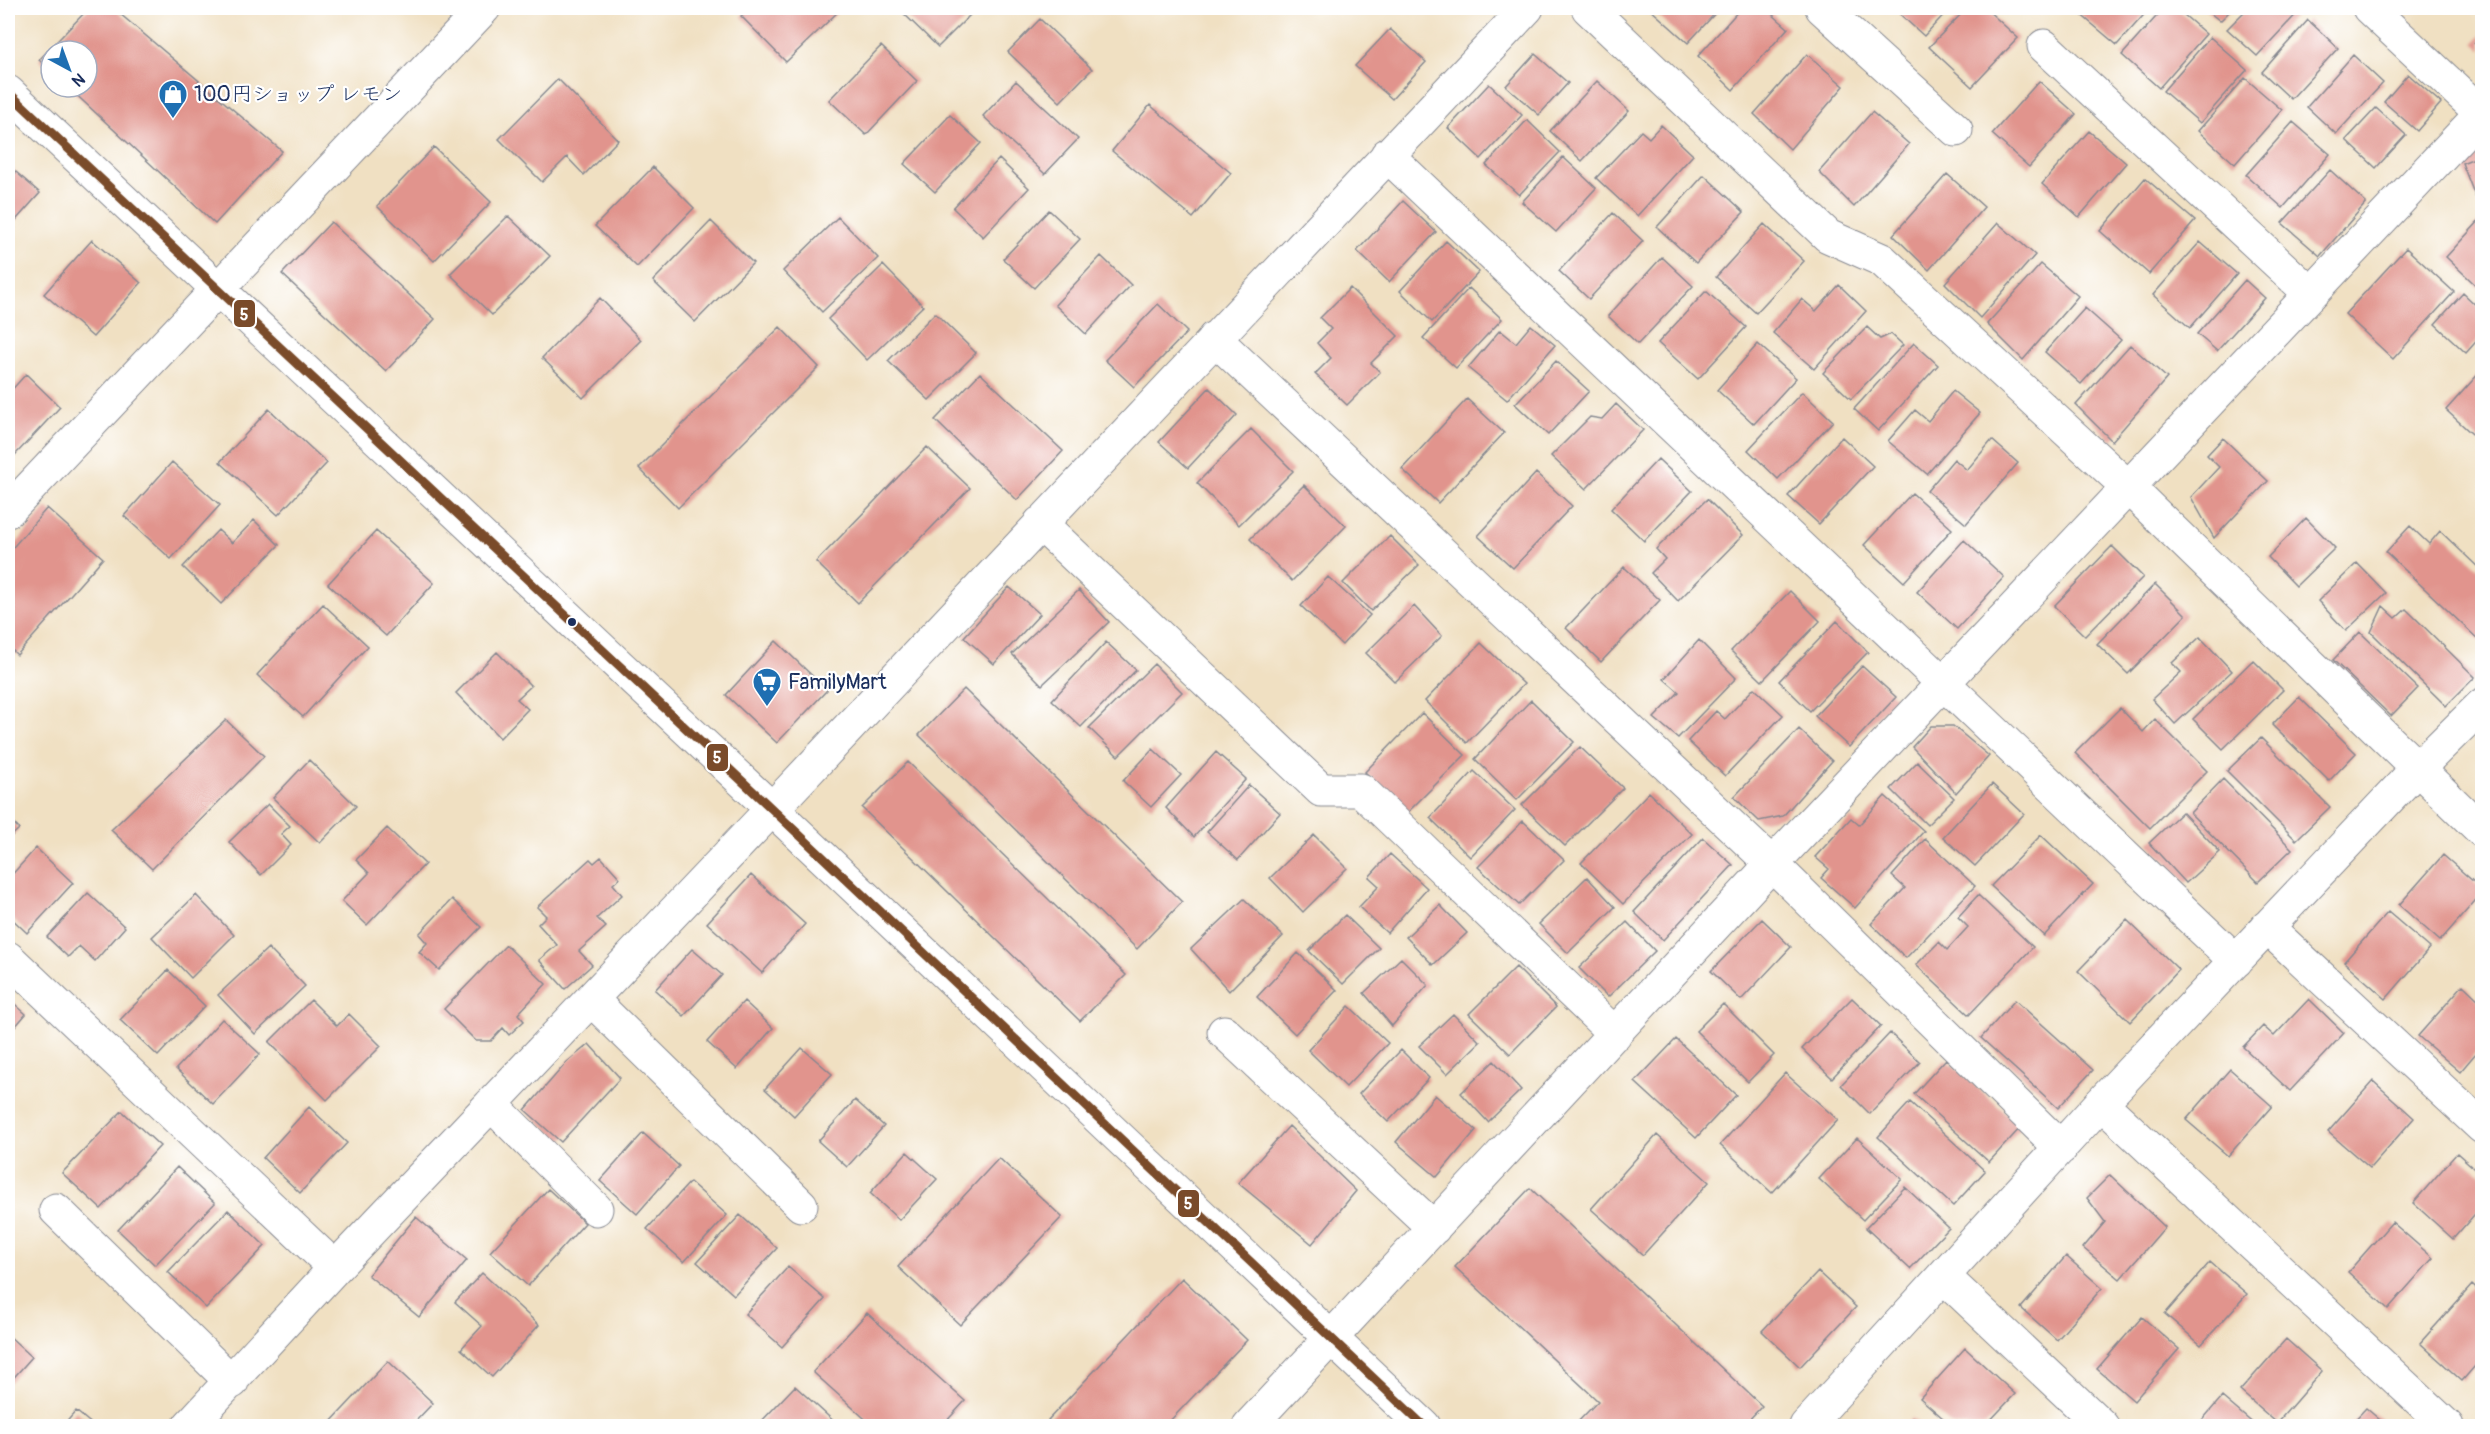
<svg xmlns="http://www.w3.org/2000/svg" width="2490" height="1434" font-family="Pangolin,'Klee One',sans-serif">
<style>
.building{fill:#e1948d}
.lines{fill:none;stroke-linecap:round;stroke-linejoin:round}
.street-casing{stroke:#868890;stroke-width:35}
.secondary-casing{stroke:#868890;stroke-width:35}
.street{stroke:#fff;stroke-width:33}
.secondary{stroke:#fff;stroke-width:33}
.bus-1-casing{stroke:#fff;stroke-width:14}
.bus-1{stroke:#7a4b2a;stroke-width:9}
.bus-dot{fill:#1b2f5e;stroke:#fff;stroke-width:2}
.labels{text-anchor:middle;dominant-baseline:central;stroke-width:4.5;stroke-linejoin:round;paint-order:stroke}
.poi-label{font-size:21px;fill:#1b2f5e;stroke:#fff;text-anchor:start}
.line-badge{stroke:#fff;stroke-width:2}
.badge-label{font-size:16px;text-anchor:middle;font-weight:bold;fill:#fff}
</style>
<rect width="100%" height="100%" fill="#fff"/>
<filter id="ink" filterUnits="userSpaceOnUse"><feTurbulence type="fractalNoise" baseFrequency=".0167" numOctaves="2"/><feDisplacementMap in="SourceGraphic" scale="12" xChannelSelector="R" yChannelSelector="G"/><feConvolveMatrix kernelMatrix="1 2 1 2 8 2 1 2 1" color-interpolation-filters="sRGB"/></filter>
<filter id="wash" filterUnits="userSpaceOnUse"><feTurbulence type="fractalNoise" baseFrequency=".008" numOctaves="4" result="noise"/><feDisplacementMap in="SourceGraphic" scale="24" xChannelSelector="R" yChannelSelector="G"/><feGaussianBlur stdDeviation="1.35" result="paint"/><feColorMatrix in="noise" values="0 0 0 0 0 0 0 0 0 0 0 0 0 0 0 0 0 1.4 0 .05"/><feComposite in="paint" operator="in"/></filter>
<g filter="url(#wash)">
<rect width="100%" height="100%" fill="#f0e0c2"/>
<g id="blocks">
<path class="building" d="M89 8H113L282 151 215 224 68 87H87V51H51V71L39 60Z
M750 8H842L786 62 741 16Z
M898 8H977L938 47Z
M1649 8H1720L1688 43Z
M1741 8H1765L1788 28 1733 90 1698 56Z
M1893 8H1950L1924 36Z
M1967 8H1985L2018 38 1972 87 1929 47Z
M2084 8H2150L2117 45 2079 13Z
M2164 8H2176L2206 34 2159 88 2122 55Z
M2204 8H2233L2220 21Z
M2248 8H2302L2257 56 2227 29Z
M1040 19 1092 69 1060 102 1008 52Z
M2308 20 2338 48 2291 99 2262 72Z
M1390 29 1426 62 1392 99 1355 66Z
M2482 34V50L2474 43Z
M2210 37 2247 70 2200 123 2163 91Z
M881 46 917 81 866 135 829 100Z
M1535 54 1568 83 1539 115 1506 86Z
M1807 54 1844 86 1790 149 1754 114Z
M2353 55 2383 83 2336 134 2307 107Z
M2408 74 2441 103 2417 131 2384 102Z
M2245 78 2282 110 2235 164 2198 131Z
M558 79 618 140 584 175 567 157 542 182 499 139Z
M1016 81 1078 139 1045 174 983 116Z
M1597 81 1629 111 1582 161 1550 131Z
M2039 81 2076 114 2029 167 1992 134Z
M1489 84 1522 115 1481 159 1448 128Z
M1150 105 1231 173 1193 218 1112 151Z
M2376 108 2406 135 2376 168 2346 140Z
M1872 112 1909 144 1854 207 1819 172Z
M950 115 981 143 935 192 904 164Z
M1527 120 1560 152 1519 195 1486 165Z
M2293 122 2330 154 2283 208 2246 175Z
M1661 125 1693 155 1637 216 1596 178 1641 131 1649 138Z
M2089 131 2126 163 2079 217 2042 184Z
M434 147 491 202 434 261 377 206Z
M2482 155V193L2475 196 2462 163Z
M1563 157 1596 188 1556 232 1522 202Z
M999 159 1029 188 983 237 953 208Z
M8 165 40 193 8 229Z
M653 167 694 208 637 267 595 226Z
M2330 170 2366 203 2320 256 2282 223Z
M1947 174 1984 207 1929 270 1893 235Z
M1704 175 1744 212 1696 263 1657 227Z
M2145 178 2195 221 2149 274 2100 231Z
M1403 201 1436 232 1389 282 1357 251Z
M1049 210 1080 239 1034 288 1003 259Z
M1613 213 1643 241 1589 299 1559 271Z
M508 216 550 256 492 315 450 274Z
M838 217 878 258 822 312 783 271Z
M2482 218V291L2446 257Z
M711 221 753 263 695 322 653 281Z
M331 222 435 319 386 371 282 274Z
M1998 223 2035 255 1980 318 1945 283Z
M1764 224 1804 261 1756 313 1716 277Z
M92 240 141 283 93 337 44 294Z
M1446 241 1479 272 1432 322 1400 291Z
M2200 242 2237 274 2190 328 2153 295Z
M2406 248 2454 292 2393 359 2345 314Z
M1101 256 1131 285 1086 334 1055 305Z
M1662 257 1693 286 1638 344 1608 316Z
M2041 264 2078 296 2023 360 1987 324Z
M883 265 923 306 867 360 828 319Z
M2245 280 2265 298 2217 351 2197 334Z
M1839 285 1866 311 1814 369 1773 333 1802 299 1816 311Z
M1350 288 1398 336 1371 363 1380 372 1347 405 1315 374 1331 358 1317 343 1331 329 1320 318Z
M1469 288 1502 319 1456 368 1423 338Z
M1706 291 1746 327 1698 379 1658 343Z
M2463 293 2482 311V335L2466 353 2435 324Z
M600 298 641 340 583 398 542 358Z
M1158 304 1187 332 1134 387 1105 360Z
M2085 308 2121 340 2081 384 2045 352Z
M935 313 976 353 929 400 888 361Z
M1531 325 1555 345 1507 400 1468 368 1500 330 1516 343Z
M780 327 819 367 678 508 639 468Z
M1867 327 1880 339 1891 334 1903 345 1851 399 1823 373Z
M1914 343 1938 365 1878 431 1854 409Z
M1758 344 1796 378 1754 424 1717 390Z
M2130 345 2167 378 2112 441 2076 405Z
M1556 361 1589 391 1548 435 1515 404Z
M2482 370V443L2446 410Z
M980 373 1063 451 1017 500 935 420Z
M26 374 60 407 15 455 8 448V394Z
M1209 388 1237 415 1188 468 1159 442Z
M1953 391 1980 413 1927 474 1888 441 1915 410 1928 421Z
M1802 392 1833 421 1778 479 1748 450Z
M1467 399 1504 433 1438 503 1402 469Z
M1616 404 1643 430 1586 489 1551 456 1590 417 1602 419Z
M269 409 327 463 278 515 220 462Z
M1251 429 1293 471 1239 525 1197 483Z
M1842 437 1873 466 1819 524 1788 496Z
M2223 438 2268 481 2214 538 2191 497 2219 467 2207 455Z
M1992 440 2018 463 1966 524 1927 491 1954 459 1967 470Z
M927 447 970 488 858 603 816 562Z
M1658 459 1692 491 1644 541 1611 509Z
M172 462 220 505 171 559 124 516Z
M1536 473 1572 506 1513 568 1478 536Z
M1304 485 1346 526 1292 581 1250 539Z
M1912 493 1952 529 1904 582 1864 545Z
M1707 499 1743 535 1678 601 1651 573 1665 559 1656 549Z
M47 508 103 558 17 655 8 646V553Z
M2306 518 2335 548 2296 586 2268 557Z
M254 520 279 545 221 604 183 567 218 530 232 543Z
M2410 526 2429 544 2440 531 2482 571V643L2386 552Z
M376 531 434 583 386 636 328 584Z
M1390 536 1419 565 1371 611 1343 583Z
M1964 540 2004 577 1957 629 1917 592Z
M2112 546 2143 577 2085 636 2054 606Z
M2357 563 2386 593 2346 631 2318 601Z
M1624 567 1660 600 1601 662 1566 628Z
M1328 577 1370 615 1342 645 1301 606Z
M2155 584 2186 615 2128 674 2097 644Z
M1009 587 1040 614 994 664 964 637Z
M1079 590 1109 622 1042 685 1012 654Z
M1790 591 1820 621 1762 681 1731 651Z
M323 604 368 646 303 717 257 675Z
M1414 606 1442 636 1395 682 1366 653Z
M2383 606 2396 618 2406 609 2475 677 2446 706 2371 632Z
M1837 621 1868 652 1810 711 1779 681Z
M2360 632 2418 688 2391 716 2333 660Z
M2200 637 2232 671 2175 724 2152 699 2181 672 2172 663Z
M1699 640 1736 678 1678 738 1654 718 1679 692 1664 679Z
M776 641 827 690 777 743 726 695Z
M1106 642 1136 670 1081 727 1052 700Z
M1481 643 1524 684 1467 743 1425 701Z
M497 652 531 686 517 699 528 709 500 738 456 693Z
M2253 660 2283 690 2223 749 2193 719Z
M1154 664 1182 692 1118 756 1089 728Z
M1862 666 1896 697 1849 747 1815 716Z
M1754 688 1783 715 1725 776 1688 741 1716 711 1725 719Z
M964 689 1182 902 1137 949 919 735Z
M2299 697 2356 753 2329 781 2272 725Z
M1531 700 1574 742 1517 800 1475 759Z
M2120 708 2143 732 2155 719 2207 771 2150 828 2075 753Z
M1422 713 1465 755 1407 813 1365 772Z
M226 720 264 756 152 869 111 830Z
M1931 726H1953L1989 756 1956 793 1912 747Z
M1799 729 1832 761 1783 816 1759 821 1734 797Z
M2261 738 2330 807 2296 840 2227 771Z
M1580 747 1623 788 1565 846 1522 805Z
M1153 749 1181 775 1151 807 1123 781Z
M1216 752 1246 779 1194 837 1166 808Z
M309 760 356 806 320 843 273 798Z
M908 762 1126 975 1080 1021 862 808Z
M1917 762 1954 798 1927 825 1891 789Z
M1474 771 1515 810 1470 857 1430 818Z
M2223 779 2292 849 2258 882 2190 813Z
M1992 784 2024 814 1975 866 1943 837Z
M1249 785 1280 813 1238 860 1207 832Z
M1649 792 1692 834 1623 904 1581 863Z
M1885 796 1924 831 1855 908 1821 878 1829 869 1815 857 1851 818 1859 825Z
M268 804 290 826 281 834 291 845 261 875 229 842Z
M2182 812 2220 852 2186 883 2149 843Z
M8 817 19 829 8 839Z
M1523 821 1564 860 1519 905 1478 867Z
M387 828 425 864 367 925 342 901 369 873 356 860Z
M1314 835 1347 868 1303 912 1270 878Z
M2041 835 2093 884 2044 936 1991 886Z
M1703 838 1733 865 1663 940 1634 912Z
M1925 839 1975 886 1906 958 1871 924 1905 888 1892 876Z
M36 848 73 883 27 933 8 915V879Z
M1390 854 1427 888 1387 933 1359 907 1379 886 1369 877Z
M2443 855 2482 889V893L2440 941 2399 905Z
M601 857 620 878 613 884 622 895 597 918 606 927 579 951 592 965 565 989 539 960 557 945 538 924 546 916 537 907 590 859 594 863Z
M751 875 805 924 762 973 707 923Z
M1587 877 1615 907 1568 953 1539 924Z
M88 893 125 927 95 961 79 946 68 957 47 937Z
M196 895 234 935 191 978 152 937Z
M1978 895 2033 947 1969 1015 1916 965 1939 942 1947 950 1968 927 1958 917Z
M452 899 481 927 439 970 419 952 427 943 419 934Z
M1244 899 1283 936 1229 991 1191 949Z
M1440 905 1467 933 1433 965 1406 937Z
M2388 912 2430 948 2386 999 2344 962Z
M1345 915 1379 948 1343 984 1309 951Z
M1762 919 1791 947 1741 1000 1711 971Z
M2127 920 2179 970 2130 1022 2078 971Z
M1627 922 1655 951 1608 997 1579 968Z
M506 945 546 984 518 1014 524 1021 509 1035 503 1028 491 1041H476L444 1009Z
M268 948 305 986 255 1034 218 995Z
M692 949 722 975 684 1016 655 990Z
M1298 953 1337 990 1295 1034 1257 997Z
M1401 958 1428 985 1392 1026 1364 993Z
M1516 967 1556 1007 1510 1054 1469 1014Z
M168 970 205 1006 158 1056 120 1020Z
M2463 985 2482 1003V1046L2460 1072 2418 1036Z
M8 998 26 1014 8 1035Z
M1852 998 1881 1026 1832 1078 1802 1049Z
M2309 999 2344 1033 2290 1091 2243 1047 2263 1026 2274 1036Z
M311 1000 337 1026 349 1014 381 1046 327 1100 269 1042Z
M2015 1000 2093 1070 2058 1108 1981 1038Z
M744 1001 773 1028 737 1069 707 1042Z
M1723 1004 1774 1055 1748 1082 1696 1031Z
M1349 1006 1388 1043 1346 1087 1308 1050Z
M1453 1014 1480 1042 1447 1074 1419 1046Z
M222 1019 260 1054 213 1104 176 1069Z
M1890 1033 1920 1062 1870 1114 1841 1085Z
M1676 1039 1736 1095 1696 1138 1635 1082Z
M589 1044 620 1078 561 1142 525 1110 567 1062Z
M802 1048 832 1074 794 1116 765 1089Z
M1401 1050 1429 1078 1388 1122 1359 1094Z
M1946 1059 2021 1127 1989 1162 1914 1094Z
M1494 1061 1521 1090 1488 1122 1461 1093Z
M2230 1069 2272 1106 2228 1156 2186 1120Z
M1785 1073 1838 1120 1772 1193 1720 1145Z
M2373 1081 2414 1118 2370 1168 2328 1132Z
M1435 1095 1476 1130 1437 1177 1396 1142Z
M855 1100 884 1126 847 1167 818 1141Z
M1910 1102 1985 1171 1953 1206 1878 1137Z
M309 1107 347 1143 300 1193 263 1158Z
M122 1111 160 1146 101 1209 62 1173Z
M1289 1126 1356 1191 1312 1244 1238 1183Z
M643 1133 679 1166 637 1214 600 1181Z
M1657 1135 1709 1182 1643 1255 1591 1209Z
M1857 1138 1902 1179 1863 1220 1819 1179Z
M907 1152 937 1179 899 1220 870 1193Z
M2457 1153 2482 1175V1206L2453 1239 2413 1203Z
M999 1158 1062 1217 960 1325 898 1267Z
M177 1167 215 1203 155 1265 118 1230Z
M2110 1175 2165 1227 2120 1279 2083 1248 2105 1222 2087 1198Z
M690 1182 727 1215 684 1262 647 1229Z
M1905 1187 1949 1228 1910 1269 1866 1228Z
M1530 1188 1762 1406 1743 1426H1574L1598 1401 1455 1267Z
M548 1189 585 1223 528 1286 490 1252Z
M228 1210 265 1246 206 1308 168 1272Z
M740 1215 777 1248 734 1295 697 1262Z
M416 1217 467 1260 419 1317 368 1275Z
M2392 1222 2433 1258 2388 1309 2348 1272Z
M2066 1256 2102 1288 2057 1340 2021 1308Z
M2210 1262 2247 1294 2201 1345 2165 1314Z
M788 1267 825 1299 782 1347 745 1314Z
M1818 1272 1856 1307 1800 1367 1762 1331Z
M482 1273 539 1325 492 1377 461 1349 482 1326 455 1302Z
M1182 1278 1247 1340 1165 1426H1055L1048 1420Z
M2472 1285 2482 1294V1358L2462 1381 2420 1343Z
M867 1313 965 1401 942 1426H873L813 1372Z
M2142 1317 2179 1349 2134 1401 2097 1369Z
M8 1335 32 1357 8 1384Z
M2286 1339 2322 1371 2277 1423 2240 1391Z
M1965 1348 2015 1394 1985 1426H1952L1920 1398Z
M388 1361 433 1403 411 1426H327Z
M795 1386 839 1426H757Z
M2222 1397 2256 1426H2197Z
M2366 1408 2387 1426H2349Z
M76 1411 94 1426H63Z
M1912 1418 1921 1426H1905Z"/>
</g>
</g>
<g filter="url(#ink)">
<use href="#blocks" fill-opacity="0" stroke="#868890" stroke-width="1.5"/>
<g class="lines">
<g class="street-casing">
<path id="street" d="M1588 8 1828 236 1882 260 2129 488 2482 831
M1822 8 1956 130
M2369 8 2481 113
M2044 46 2311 294
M1387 155 2236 961
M1214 338 1772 864 2061 1148
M8 511 484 8
M1040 523 1321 790H1361L1615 1034
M2267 927 2482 1127
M8 958 335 1268
M591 999 801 1205
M1224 1032 1434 1228
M2101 1103 2447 1426
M491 1104 596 1209
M56 1210 232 1382
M1943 1276 2102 1426
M189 1426 335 1268 772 809 1527 8
M1249 1426 1772 864 2482 113
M1806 1426 2101 1103 2417 769 2482 705"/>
</g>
<g class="secondary-casing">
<path id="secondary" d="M8 92 772 809 1424 1426"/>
</g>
<use href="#street" class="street"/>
<use href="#secondary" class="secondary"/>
<g class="bus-1-casing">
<path id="bus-1" d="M8 92 772 809 1424 1426"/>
</g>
<use href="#bus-1" class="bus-1"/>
</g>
</g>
<defs>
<g id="shop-pin" transform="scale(1.5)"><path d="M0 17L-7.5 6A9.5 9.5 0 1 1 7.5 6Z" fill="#1f6fb2" stroke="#fff"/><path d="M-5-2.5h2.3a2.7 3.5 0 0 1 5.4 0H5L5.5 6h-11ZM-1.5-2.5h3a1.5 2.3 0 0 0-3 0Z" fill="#fff"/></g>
<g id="supermarket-pin" transform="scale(1.5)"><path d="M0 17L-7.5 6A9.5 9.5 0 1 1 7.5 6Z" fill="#1f6fb2" stroke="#fff"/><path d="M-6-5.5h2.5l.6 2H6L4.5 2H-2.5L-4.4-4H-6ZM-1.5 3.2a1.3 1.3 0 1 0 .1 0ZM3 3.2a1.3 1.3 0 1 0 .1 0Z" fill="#fff"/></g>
</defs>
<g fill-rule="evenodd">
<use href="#shop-pin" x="173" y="94"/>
<use href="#supermarket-pin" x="767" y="682"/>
</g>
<circle class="bus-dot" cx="572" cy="622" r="5"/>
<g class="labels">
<g class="poi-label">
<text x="194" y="94">100円ショップ レモン</text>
<text x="788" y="682">FamilyMart</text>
</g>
</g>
<g class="line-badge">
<rect x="233" y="299" width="23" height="29" rx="6" fill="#7a4b2a"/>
<rect x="706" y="743" width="23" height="29" rx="6" fill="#7a4b2a"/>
<rect x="1177" y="1189" width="23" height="29" rx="6" fill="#7a4b2a"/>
</g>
<g class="badge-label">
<text x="244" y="320">5</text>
<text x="717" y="763">5</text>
<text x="1188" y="1209">5</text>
</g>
<rect width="2490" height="1434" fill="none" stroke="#fff" stroke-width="30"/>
<g transform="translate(69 69) rotate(139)"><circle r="28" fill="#ffffff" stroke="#a4acbf" stroke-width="1.5"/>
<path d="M0-4.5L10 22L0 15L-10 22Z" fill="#1f6fb2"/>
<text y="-9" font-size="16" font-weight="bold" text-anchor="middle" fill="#1b2f5e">N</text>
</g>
</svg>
